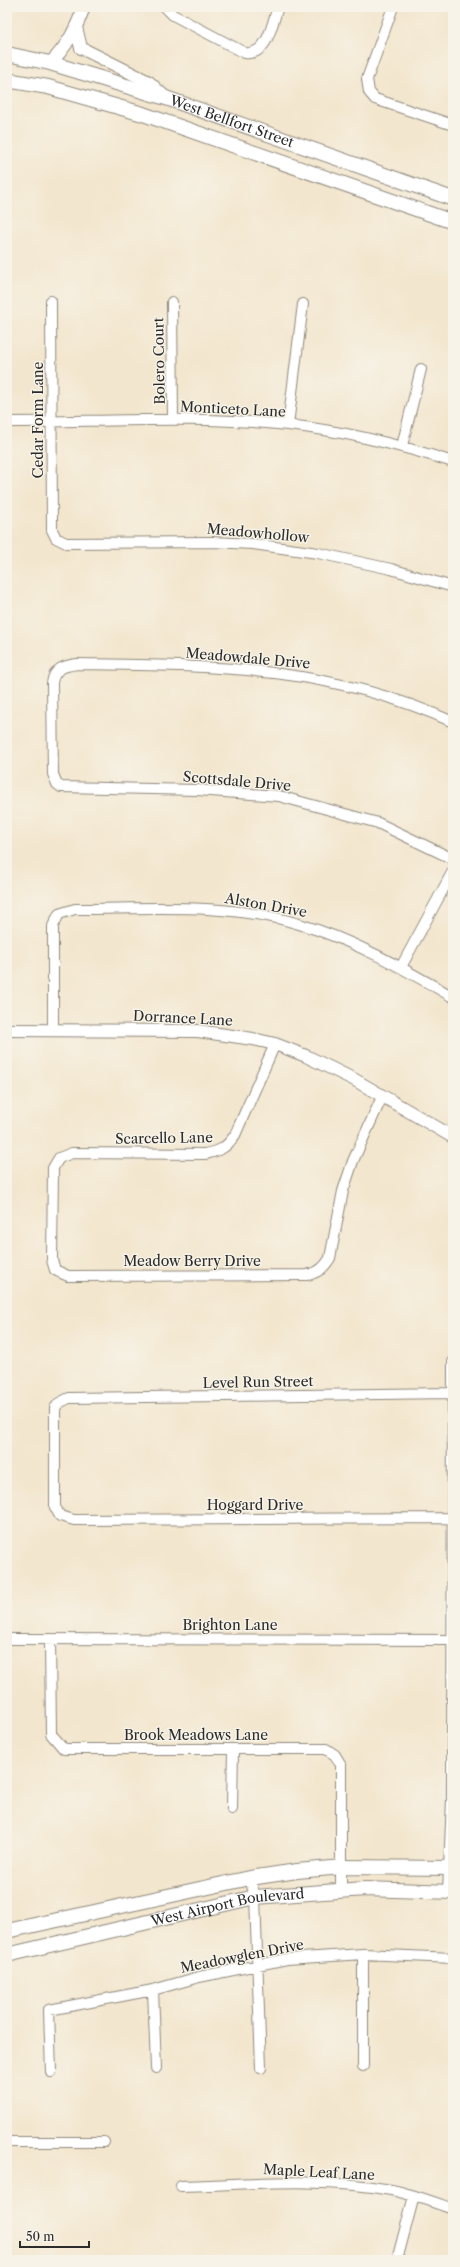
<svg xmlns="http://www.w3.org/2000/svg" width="460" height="2267" font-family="'Libre Caslon Text',serif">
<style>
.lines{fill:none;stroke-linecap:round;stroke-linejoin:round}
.minor-casing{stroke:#8f887c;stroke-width:12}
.tertiary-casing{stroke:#8f887c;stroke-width:14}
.secondary-casing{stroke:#8f887c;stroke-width:16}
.minor{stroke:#fff;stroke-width:10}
.tertiary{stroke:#fff;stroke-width:12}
.secondary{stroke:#fff;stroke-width:14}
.labels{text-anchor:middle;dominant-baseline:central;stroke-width:3;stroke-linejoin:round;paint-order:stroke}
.street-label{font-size:14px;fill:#2b2b2b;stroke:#f7f3e8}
</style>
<rect width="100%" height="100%" fill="#f7f3e8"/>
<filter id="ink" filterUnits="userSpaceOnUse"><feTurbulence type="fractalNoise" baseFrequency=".025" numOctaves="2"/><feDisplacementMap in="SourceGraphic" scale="8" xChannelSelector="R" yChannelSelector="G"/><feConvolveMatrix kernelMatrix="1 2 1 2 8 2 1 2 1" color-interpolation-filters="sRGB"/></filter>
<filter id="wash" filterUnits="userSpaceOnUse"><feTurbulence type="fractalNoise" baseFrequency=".012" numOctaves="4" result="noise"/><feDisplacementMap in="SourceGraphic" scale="16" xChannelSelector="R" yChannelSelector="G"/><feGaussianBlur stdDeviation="0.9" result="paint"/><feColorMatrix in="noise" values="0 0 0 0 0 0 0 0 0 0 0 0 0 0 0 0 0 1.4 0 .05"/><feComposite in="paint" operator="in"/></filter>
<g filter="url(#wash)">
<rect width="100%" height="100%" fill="#f3e6ce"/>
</g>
<g filter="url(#ink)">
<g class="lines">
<g class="minor-casing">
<path id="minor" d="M165 7 173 15 245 53C268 56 272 23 278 7
M393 7 367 79 369 92 375 99 453 125
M51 301 52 530 56 538 66 543 212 542 253 544 318 553 391 569 453 587
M172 302 173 420
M7 422C100 422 195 415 288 425 344 431 400 445 453 462
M288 425 303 304
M402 446 421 369
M453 722C328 665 211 666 77 664 64 666 54 668 52 683L53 774 57 784 61 787 197 790 279 796 378 823 453 859
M401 967 453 871
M53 1030V926L59 914 75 909C149 909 228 902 299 924 354 940 404 969 453 997
M275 1044 235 1135C226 1148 220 1151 205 1154L72 1153 59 1158 53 1168 52 1260 55 1270 68 1276 307 1275C319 1272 324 1268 330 1258L343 1191 353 1161 382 1097
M452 1518 74 1520 60 1516 55 1507V1408L59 1403 69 1398 452 1393
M7 1639 453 1640
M50 1639 51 1734 64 1749H326L335 1755 341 1765V1890
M232 1809 233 1749
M250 1878 255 1897 261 2068
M448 1892 452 1799 453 1362
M363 1954V2066
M153 1990 156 2068
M51 2072 49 2010 153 1990 199 1977 287 1959 363 1954 453 1958
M7 2142H104
M181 2186C250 2184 323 2177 391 2190 412 2194 433 2202 453 2209
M397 2260 414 2196"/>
</g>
<g class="tertiary-casing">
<path id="tertiary" d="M76 27 81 48 149 82 166 98
M50 63C67 47 76 29 84 7
M7 1030 198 1031 253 1039 275 1044 306 1056 355 1080 453 1137"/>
</g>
<g class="secondary-casing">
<g id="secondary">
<path id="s1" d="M7 54 50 63 166 98 453 199"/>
<path d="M7 80 48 87 143 114 453 222"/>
<path d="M7 1931 250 1878 297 1871 342 1867 453 1868"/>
<path id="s2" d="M7 1955 255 1897 365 1889 453 1892"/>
</g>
</g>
<use href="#minor" class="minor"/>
<use href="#tertiary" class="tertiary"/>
<use href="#secondary" class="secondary"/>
</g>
</g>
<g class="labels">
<g class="street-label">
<text stroke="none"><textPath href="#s1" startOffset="235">West Bellfort Street</textPath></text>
<text transform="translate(159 361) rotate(-91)">Bolero Court</text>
<text transform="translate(233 409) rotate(3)">Monticeto Lane</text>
<text transform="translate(38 420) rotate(-90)">Cedar Form Lane</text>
<text transform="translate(258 533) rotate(5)">Meadowhollow</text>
<text transform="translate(248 658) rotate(5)">Meadowdale Drive</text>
<text transform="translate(237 781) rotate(5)">Scottsdale Drive</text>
<text transform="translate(266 905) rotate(10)">Alston Drive</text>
<text transform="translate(183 1018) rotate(3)">Dorrance Lane</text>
<text transform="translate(164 1138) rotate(-1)">Scarcello Lane</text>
<text x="192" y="1261">Meadow Berry Drive</text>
<text transform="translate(258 1382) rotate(-1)">Level Run Street</text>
<text x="255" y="1505">Hoggard Drive</text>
<text x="230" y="1625">Brighton Lane</text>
<text x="196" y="1735">Brook Meadows Lane</text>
<text stroke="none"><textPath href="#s2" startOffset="226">West Airport Boulevard</textPath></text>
<text transform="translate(242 1956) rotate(-11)">Meadowglen Drive</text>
<text transform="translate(319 2172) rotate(3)">Maple Leaf Lane</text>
</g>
</g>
<rect width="460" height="2267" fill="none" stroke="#f7f3e8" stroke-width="24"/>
<path d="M20 2241v6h69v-6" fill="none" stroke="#2b2b2b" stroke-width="2"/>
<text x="26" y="2241" font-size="12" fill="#2b2b2b" stroke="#f7f3e8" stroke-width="3" paint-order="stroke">50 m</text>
</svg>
